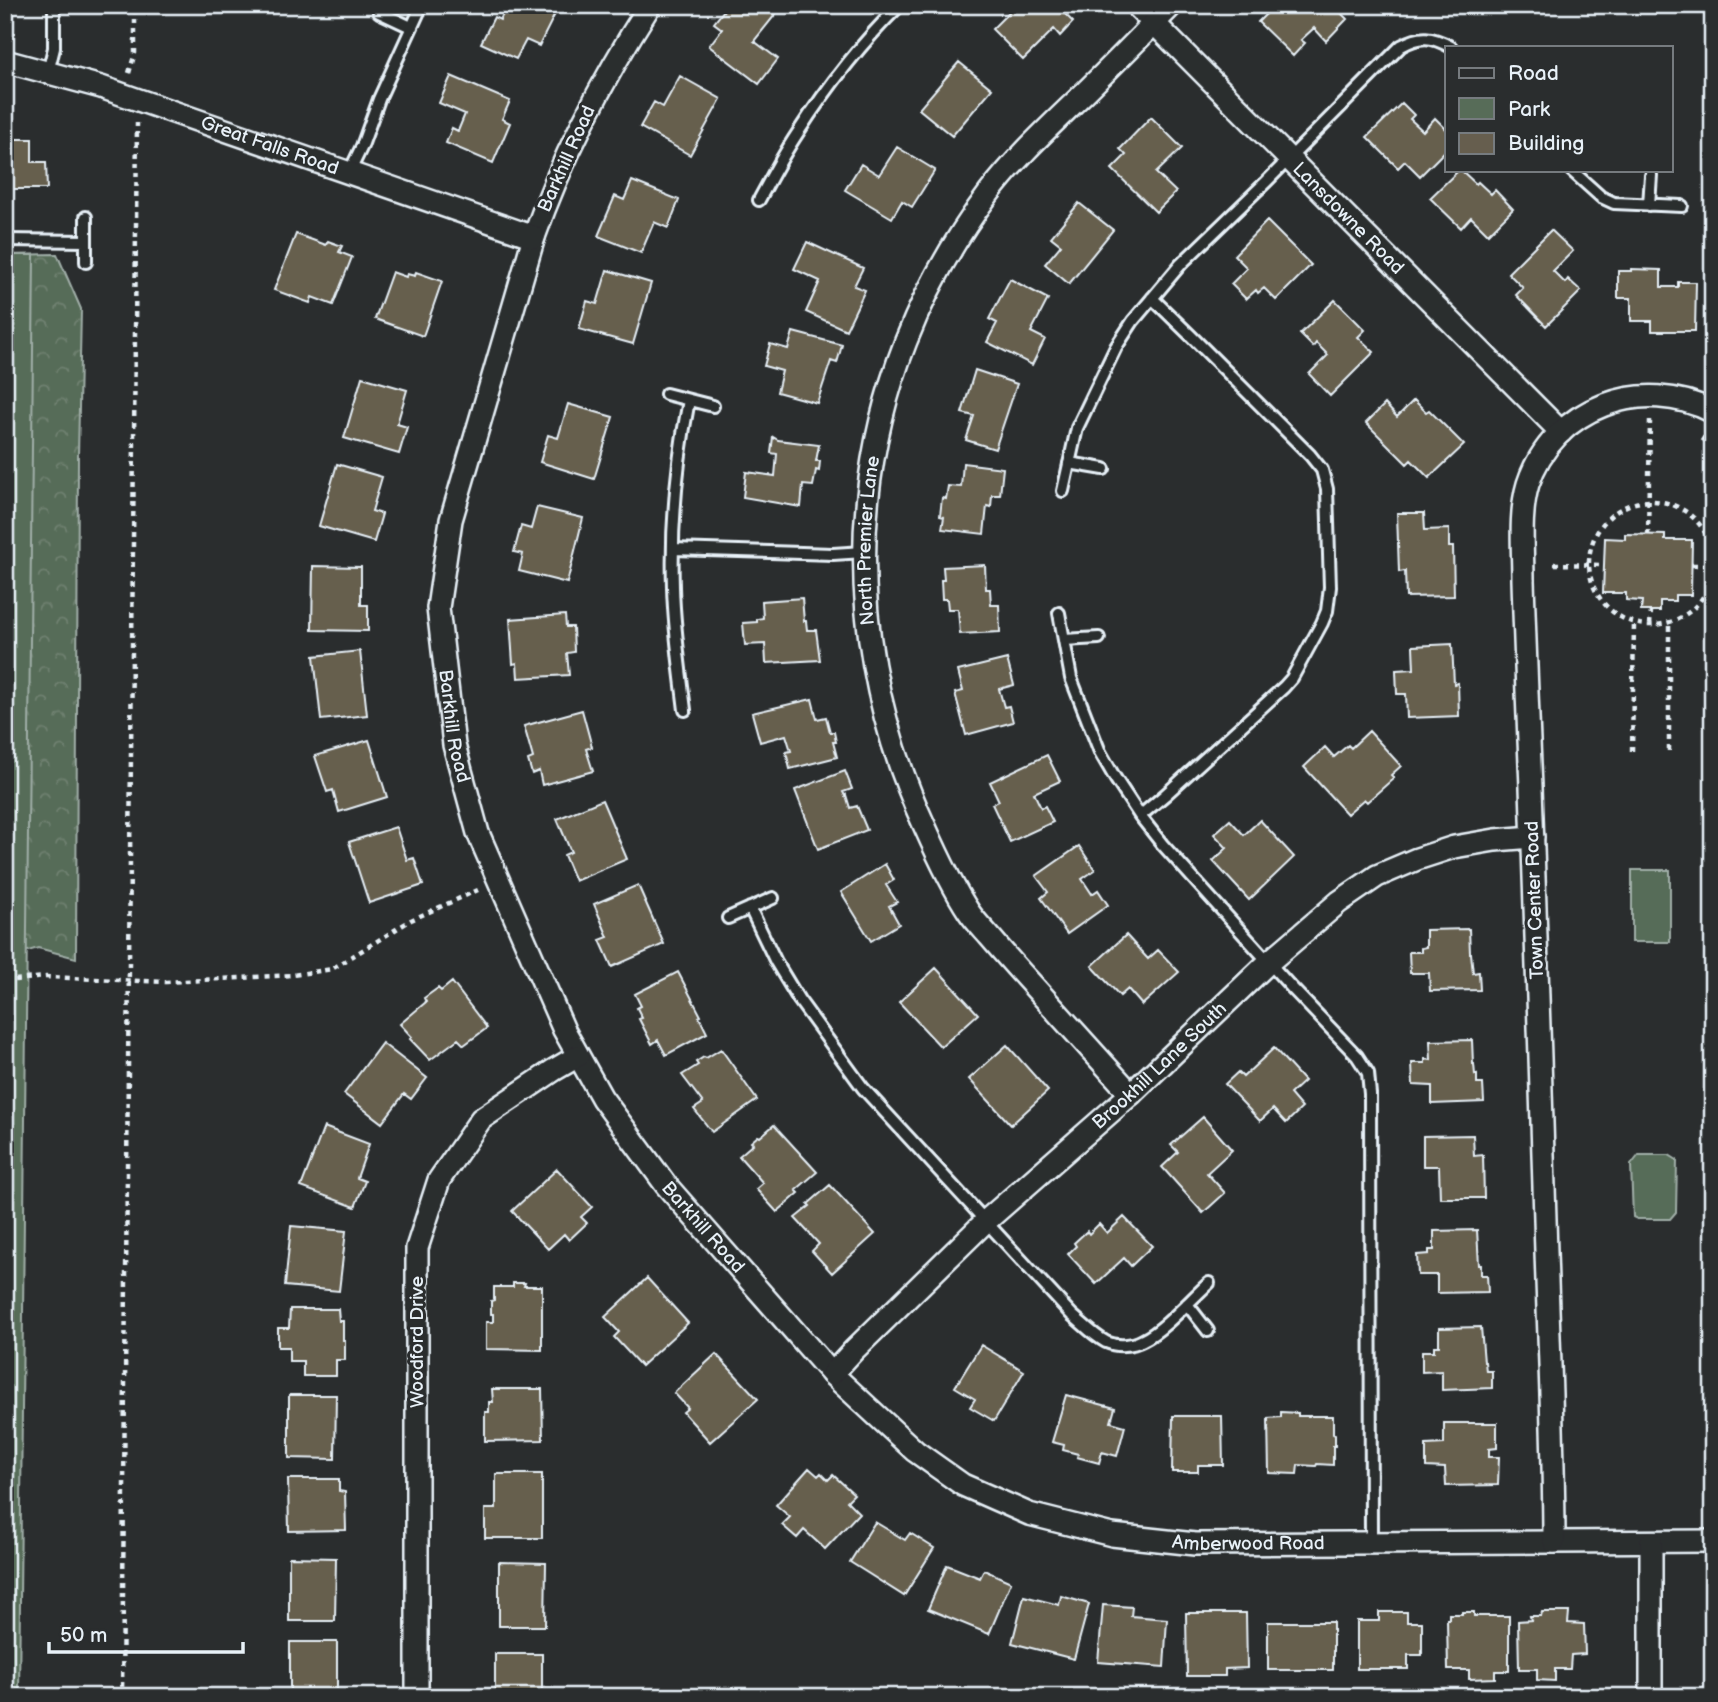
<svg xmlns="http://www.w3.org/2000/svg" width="1718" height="1702" font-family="'Balsamiq Sans',sans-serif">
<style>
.forest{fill:url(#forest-crowns);stroke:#a0aea8;stroke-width:2}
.park{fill:#576c58;stroke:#a0aea8;stroke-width:2}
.building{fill:#665e4e;stroke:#e8f1f8;stroke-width:2}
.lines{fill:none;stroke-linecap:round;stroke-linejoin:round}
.service-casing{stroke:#e8f1f8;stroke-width:16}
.minor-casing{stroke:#e8f1f8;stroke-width:26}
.path{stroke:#e8f1f8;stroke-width:4.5;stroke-dasharray:5 5;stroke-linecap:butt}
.service{stroke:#2a2d2e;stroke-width:10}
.minor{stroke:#2a2d2e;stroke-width:21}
.labels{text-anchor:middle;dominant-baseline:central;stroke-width:6;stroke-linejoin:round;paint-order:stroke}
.street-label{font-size:19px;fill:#e8f1f8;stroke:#2a2d2e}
</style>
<defs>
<pattern id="forest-crowns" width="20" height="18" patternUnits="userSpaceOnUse" patternTransform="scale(1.75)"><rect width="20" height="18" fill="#576c58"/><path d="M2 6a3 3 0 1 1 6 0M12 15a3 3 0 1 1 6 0" fill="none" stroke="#6f8171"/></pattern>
</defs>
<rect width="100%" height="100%" fill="#2a2d2e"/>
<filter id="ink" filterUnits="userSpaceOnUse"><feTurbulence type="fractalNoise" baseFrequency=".0143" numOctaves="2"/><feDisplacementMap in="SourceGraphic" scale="14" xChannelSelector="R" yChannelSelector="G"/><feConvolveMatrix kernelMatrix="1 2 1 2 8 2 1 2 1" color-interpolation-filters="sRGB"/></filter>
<g filter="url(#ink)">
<path class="forest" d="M57 254 81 309 78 457 76 958 38 948 5 958V255Z"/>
<path class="park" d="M5 255H34L19 1697H5Z
M1632 870H1670V942H1632Z
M1639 1155H1669L1677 1160 1676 1212 1670 1219H1637L1633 1217 1631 1165Z"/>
<path class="building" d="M512 5 559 6 539 46 526 40 516 59 481 43 494 17 500 20 506 8 510 10Z
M728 5H762L775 15 754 41 778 59 759 84 709 46 722 29 714 23Z
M1016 5H1056L1073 22 1060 36 1054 29 1023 60 992 29Z
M1275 5H1333L1347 19 1326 41 1314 28 1301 40 1305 43 1293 56 1258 22Z
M959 62 992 89 952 136 919 109Z
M451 76 510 101 502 119 510 123 493 163 446 143 452 128 458 131 465 114 439 103Z
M680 76 721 99 690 155 640 127 654 102 663 107Z
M1402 103 1414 115 1410 119 1423 131 1435 118 1447 130V149L1420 176 1405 161 1398 168 1367 137Z
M1151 117 1182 148 1156 173 1176 192 1156 212 1112 169 1126 155 1120 149Z
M5 129H11L12 139H32V162H46L47 189H5Z
M897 147 935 170 912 207 902 201 892 218 845 190 861 164 879 175Z
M1459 170H1461L1476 184 1478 182 1491 194 1495 190 1513 209 1488 234 1471 217 1461 228 1430 198Z
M632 181 679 200 668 228 654 222 641 253 598 236 615 196 624 200Z
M1079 203 1113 230 1069 284 1045 264 1061 245 1051 237Z
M1267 221 1311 265 1276 300 1264 288 1258 293 1256 290 1246 299 1231 284 1247 268 1234 255Z
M1551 230 1573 251 1553 271 1565 283 1568 279 1581 291 1546 326 1516 295 1523 288 1508 273Z
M296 234 326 245 328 241 342 246 339 252 352 257 333 305 312 297 310 303 274 290Z
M807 242 863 268 854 286 865 290 846 330 806 312 820 281 794 269Z
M1631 269 1661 270V287H1678V282H1696L1695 331H1652V321H1631V298H1618V271H1631Z
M607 270 651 283 633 344 579 329 587 301 597 304Z
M392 272 406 277 407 274 415 276 416 272 442 281 423 336 375 319Z
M1010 279 1048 299 1031 332 1045 339 1032 365 987 342 997 323 989 319Z
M1335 300 1365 330 1358 337 1374 352 1330 396 1309 374 1328 355 1316 343 1313 347 1300 334Z
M793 332 842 345 837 363 831 361 817 403 777 392 782 371 764 366 770 344 788 349Z
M975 370 1017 384 995 449 966 440 974 416 962 413Z
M362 377 407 390 397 424 407 427 399 454 344 438Z
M1414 400 1426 412 1429 410 1464 445 1429 478 1411 460 1407 464 1366 423 1385 404 1397 417Z
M568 404 613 417 594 479 540 462 548 435 558 438Z
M773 437 778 440 819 445 816 461H820L819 471 816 470 813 486 803 485 801 507 743 497 746 472 775 476 777 454 771 453Z
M963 463 1003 468 1000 495H992L991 507 987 506 984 534 942 529 944 517 940 516 942 498 946 499 948 486 961 487Z
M337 464 382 477 372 511 382 514 374 542 319 526Z
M537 507 583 518 567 583 519 571 523 554 514 552 521 526 531 529Z
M1397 513H1424L1425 530 1449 529V547H1453L1454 596 1406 597 1405 571 1399 572Z
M1625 534 1665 535V540H1692L1691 595H1675V601H1660V611H1641L1642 601 1626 600V593H1603L1605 538 1625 539Z
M985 565 986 589H990L991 605H999L1000 632 960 634 958 609H948L947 599H942L941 580H944L943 567Z
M313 566 361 567V605H368V631L312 630Z
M802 598 804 621H806L807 630H816L820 660 766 663 765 644 745 645 743 623 757 622V619L763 618 762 601Z
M565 615 566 627H573L574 652 567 653 569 675 518 678 517 663 513 664 510 619Z
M1452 644 1454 684 1458 683 1459 716 1407 718 1406 694H1397L1396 670 1414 669 1413 646Z
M360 651 367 715 321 720 314 656Z
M1007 659 1014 685 999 689 1004 707 1009 706 1013 722 966 735 955 693 963 691 958 671Z
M812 699 817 719 826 717 830 732H834L836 742H833L837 757 790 769 786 752 791 751 786 735 760 742 752 713Z
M582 710 592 747 586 749 593 771 542 785 539 771 532 774 528 760 533 758 524 726Z
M1369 731 1401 766 1391 775 1394 778 1367 802 1364 799 1347 814 1304 767 1325 747 1334 757 1348 745 1351 748Z
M369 740 387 797 339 812 333 790 327 792 315 756Z
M1047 755 1060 781 1034 793 1041 808 1045 806 1053 822 1010 842 992 804 999 801 990 782Z
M845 771 852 789 843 792 845 796 846 795 850 808 857 806 867 830 818 849 795 790Z
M602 800 627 859 575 881 564 855 571 852 557 819Z
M1230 820 1244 835 1260 820 1294 857 1249 900 1213 861 1227 848 1214 834Z
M396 827 407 860 414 858 423 885 369 903 349 842Z
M1079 846 1095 870 1082 879 1092 894 1098 890 1108 905 1067 934 1041 898 1048 892 1036 876Z
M885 864 894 880 886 885 897 902 889 906 899 924 871 941 841 892Z
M638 885 664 944 612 967 600 940 608 937 594 904Z
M1469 929 1470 953H1471L1473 973 1479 972 1480 990 1430 991 1429 973H1410L1409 952H1421V948L1426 947V930Z
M1126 935 1148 959 1158 950 1179 972 1142 1005 1128 989 1120 996 1092 966Z
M936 968 978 1014 941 1047 899 1002Z
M678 972 701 1016 699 1017 707 1033 666 1055 658 1040 652 1044 639 1019 642 1018 637 1008 641 1006 635 994Z
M452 982 487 1028 464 1045 458 1039 430 1060 410 1039 412 1037 400 1024 426 1002 424 998 438 988 441 991Z
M1472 1040 1473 1064H1474L1475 1075 1477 1074V1084H1483L1484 1102 1432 1104V1086L1413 1085 1412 1063H1425V1059L1431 1060 1430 1041Z
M382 1043 427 1078 411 1099 404 1094 382 1123 344 1094Z
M1007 1045 1048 1091 1011 1125 969 1079Z
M1274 1048 1304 1081 1290 1094 1302 1108 1286 1123 1273 1109 1260 1121 1225 1084 1238 1072 1243 1077Z
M721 1049 757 1100 712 1132 694 1109 703 1103 682 1075 698 1065 696 1062 704 1057 706 1058Z
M1203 1117 1232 1150 1207 1173 1225 1193 1203 1213 1162 1167 1178 1152 1171 1145Z
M774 1125 817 1172 796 1190 799 1193 777 1212 756 1189 763 1183 739 1156 753 1144 751 1142 758 1136 760 1137Z
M324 1127 369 1144 357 1178 365 1181 355 1207 301 1187Z
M1473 1135 1474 1156 1483 1155 1484 1198H1440L1439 1166H1423V1136Z
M557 1169 592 1207 581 1217 587 1223 569 1240 564 1234 548 1249 512 1211Z
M830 1185 875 1234 832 1273 812 1251 819 1244 795 1218 810 1206 808 1204Z
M1124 1217 1152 1246 1131 1266 1124 1258 1096 1284 1068 1254 1076 1246 1074 1243 1087 1231 1089 1234 1099 1224 1107 1233Z
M291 1226 346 1231 339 1291 285 1286Z
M1477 1230 1479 1265H1481V1275H1487L1488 1292 1437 1293V1275H1418L1417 1255 1429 1254V1250H1434V1231Z
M647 1278 688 1323 641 1366 614 1337 619 1332 605 1317Z
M513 1283H525L524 1286H542V1350L486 1349V1322H493V1314H491V1301L494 1300V1287H513Z
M290 1309H338L339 1321H343V1340H345V1360H336V1376H303V1361H289V1347H278V1328H289Z
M1481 1327 1484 1362H1485L1486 1371H1492V1388L1442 1390V1371L1422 1372V1351H1434V1346H1439V1328Z
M981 1345 1024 1371 994 1421 970 1407 975 1399 955 1387Z
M716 1354 758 1399 710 1442 683 1412 688 1408 674 1393Z
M492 1389H542L543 1440 485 1441V1412H489V1402H493Z
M289 1395H336L335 1459 289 1458Z
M1066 1395 1115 1408 1111 1422 1125 1426 1117 1456 1102 1452 1099 1463 1077 1457 1078 1454 1063 1450 1064 1445 1052 1442Z
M1281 1412 1298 1413V1416H1333V1434L1335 1435V1446H1333V1465L1317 1464 1316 1466 1298 1465 1297 1474 1269 1473 1268 1418 1281 1417Z
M1173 1416H1222L1223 1465H1198V1472H1172Z
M1444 1423H1497V1448L1489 1449V1457H1499L1498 1485 1446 1486 1445 1468 1426 1467V1445L1444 1444Z
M809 1468 818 1476 821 1473 828 1480 833 1475 854 1494 847 1501 859 1513 825 1549 804 1530 797 1538 782 1525 790 1517 776 1505Z
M496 1474H542V1538H485V1509H496Z
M288 1479H339V1491L345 1492 346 1530 289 1531Z
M875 1522 905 1540 910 1533 934 1548 904 1596 850 1562Z
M289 1557 336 1558 335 1621H289Z
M499 1562 546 1563 545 1626H499Z
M947 1565 980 1578 984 1570 1011 1582 989 1634 928 1609Z
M1024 1596 1059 1605 1061 1596 1089 1604 1074 1659 1012 1643Z
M1103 1605 1132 1607 1131 1616 1167 1619 1164 1667 1098 1662Z
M1379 1612H1407V1622H1422V1655H1408V1669H1357V1621H1379Z
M1462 1612H1474V1616H1509V1671H1495V1678L1469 1679V1670H1448L1447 1619H1449V1614H1462Z
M1542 1612H1569L1568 1623 1584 1624 1585 1654 1571 1655 1570 1669H1555V1681L1537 1680V1669H1519L1518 1621 1531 1620 1530 1616H1541Z
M1186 1613H1246L1247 1668 1225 1669V1676H1187Z
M1268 1622H1333V1670H1268Z
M290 1642H337V1697H290Z
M495 1654H542V1697H485V1690H495Z"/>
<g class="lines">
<g class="service-casing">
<path id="service" d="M1702 5 1713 10
M379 12 411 27
M48 72 54 48V5
M1571 170 1601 197 1614 203 1682 206
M349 173 362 146 379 99 422 5
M759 200C771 178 783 155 797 134 826 89 862 42 900 5
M1649 205 1651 175
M5 240 86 241
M86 262V217
M666 394 713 406
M1069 463 1104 469
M1063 491 1077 428 1116 347 1133 321 1181 264 1266 182 1401 46C1421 35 1431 36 1451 47
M673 549 833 554 864 552
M1059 613 1071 678 1100 752 1115 778 1140 816 1162 844 1291 987 1357 1056 1368 1073 1370 1094 1371 1543
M1064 640 1099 638
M685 710C680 669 674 628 673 587 671 524 677 461 689 400
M1140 816 1165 795 1284 687 1292 678 1322 623 1327 611 1330 587 1327 489 1322 470 1310 455 1190 335 1152 298
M750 908 776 962 799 1000 863 1088 1072 1315C1083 1324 1093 1335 1106 1342 1117 1347 1132 1346 1143 1340 1164 1330 1191 1299 1209 1283
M728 918 773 898
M1187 1304 1208 1331"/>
</g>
<g class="minor-casing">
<g id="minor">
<path id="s1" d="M650 5C603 79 563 154 534 237L451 520 438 608 454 745 478 833 564 1030 602 1098 666 1185 832 1374 915 1451 963 1485 1029 1514 1112 1535 1195 1544 1713 1541"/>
<path id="s2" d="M1136 5 1561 432"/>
<path id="s3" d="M5 61 101 87 534 237"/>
<path id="s4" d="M1131 1094C1097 1056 1062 1018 1028 980 1015 966 1002 951 990 937 983 929 975 921 969 912 953 888 937 854 925 827 827 615 848 381 989 193 1015 159 1046 130 1077 100 1109 69 1140 37 1172 5"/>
<path id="s5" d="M832 1374 854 1350 986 1221 1131 1094 1269 962 1339 902 1377 876 1417 859 1454 847 1495 840 1533 837"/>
<path d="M1554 1542C1554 1435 1548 1327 1545 1219 1540 1075 1537 931 1531 787 1528 718 1525 649 1523 580 1523 549 1519 514 1528 484 1553 407 1643 375 1713 412"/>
<path d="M1651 1542V1697"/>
<path d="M417 1697V1248L439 1180 481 1119 554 1070 578 1056"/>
</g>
</g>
<path class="path" d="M129 73 135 53V5
M1702 441 1708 432
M1589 563a62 62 0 1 1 124 0a62 62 0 1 1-124 0Z
M1648 535 1650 420
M1554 564 1604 565
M1692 565H1713
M1650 625 1651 611
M1632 751 1634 623
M1669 751V622
M5 981 46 977 166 982 293 975 332 969 411 920 478 890
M122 1697 137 123"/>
<use href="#service" class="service"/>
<use href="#minor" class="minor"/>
</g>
</g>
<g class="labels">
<g class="street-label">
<text stroke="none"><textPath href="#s3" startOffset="278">Great Falls Road</textPath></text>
<text transform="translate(567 159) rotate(-66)">Barkhill Road</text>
<text stroke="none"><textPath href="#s2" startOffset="301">Lansdowne Road</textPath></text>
<text stroke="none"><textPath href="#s4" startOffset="635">North Premier Lane</textPath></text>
<text stroke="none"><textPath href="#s1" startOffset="763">Barkhill Road</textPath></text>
<text transform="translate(1535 900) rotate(-92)">Town Center Road</text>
<text stroke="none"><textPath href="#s5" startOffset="450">Brookhill Lane South</textPath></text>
<text stroke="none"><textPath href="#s1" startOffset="1330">Barkhill Road</textPath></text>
<text transform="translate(417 1342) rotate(-90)">Woodford Drive</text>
<text stroke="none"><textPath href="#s1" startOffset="1992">Amberwood Road</textPath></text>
</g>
</g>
<rect width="1718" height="1702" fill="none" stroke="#2a2d2e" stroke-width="28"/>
<rect x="14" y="14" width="1690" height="1674" fill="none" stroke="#e8f1f8" stroke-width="2.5" filter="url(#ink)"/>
<rect x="1445" y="46" width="228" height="126" fill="#2a2d2e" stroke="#767b7f" stroke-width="2"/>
<rect x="1459" y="68" width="35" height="10" fill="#2a2d2e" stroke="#767b7f" stroke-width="2"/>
<text x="1508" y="80" font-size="21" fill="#e8f1f8">Road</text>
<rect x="1459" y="98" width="35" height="21" fill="#576c58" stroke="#767b7f" stroke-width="2"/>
<text x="1508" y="116" font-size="21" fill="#e8f1f8">Park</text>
<rect x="1459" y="133" width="35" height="21" fill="#665e4e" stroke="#767b7f" stroke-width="2"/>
<text x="1508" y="150" font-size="21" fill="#e8f1f8">Building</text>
<path d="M49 1642v10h194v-10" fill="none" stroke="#e8f1f8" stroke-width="3.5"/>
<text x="60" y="1642" font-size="21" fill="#e8f1f8" stroke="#2a2d2e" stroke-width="5" paint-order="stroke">50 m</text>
</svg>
